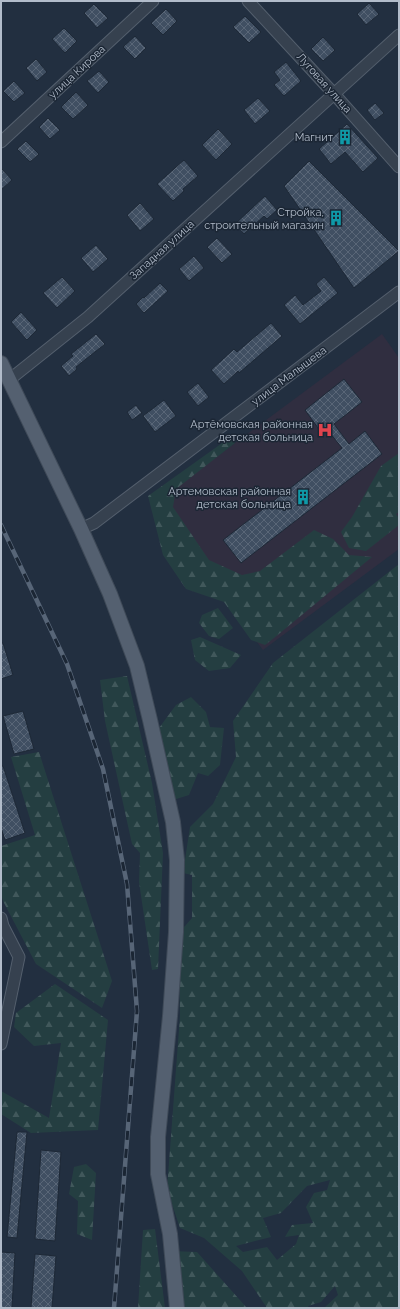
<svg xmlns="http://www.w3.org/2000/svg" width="400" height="1309" font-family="Raleway,sans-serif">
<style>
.medical{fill:#302e40}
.forest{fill:url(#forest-firs);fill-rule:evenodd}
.building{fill:url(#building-cross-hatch);stroke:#1d2836}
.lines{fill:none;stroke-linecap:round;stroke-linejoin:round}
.minor-casing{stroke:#545f6d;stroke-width:13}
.major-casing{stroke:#3f4a58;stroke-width:16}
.minor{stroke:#36414f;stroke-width:11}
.major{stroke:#546070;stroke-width:14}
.rail-casing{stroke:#576577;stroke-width:4.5}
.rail{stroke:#1b2634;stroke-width:3;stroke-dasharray:9;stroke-linecap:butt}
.labels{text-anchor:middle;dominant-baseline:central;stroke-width:3;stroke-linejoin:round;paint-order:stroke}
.street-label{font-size:11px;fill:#b2bcca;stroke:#1b2634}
.poi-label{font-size:11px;fill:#b2bcca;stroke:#1b2634;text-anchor:end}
</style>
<defs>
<pattern id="forest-firs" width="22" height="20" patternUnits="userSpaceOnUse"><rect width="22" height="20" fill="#243e41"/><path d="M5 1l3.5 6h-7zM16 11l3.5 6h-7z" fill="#41585b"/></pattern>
<pattern id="building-cross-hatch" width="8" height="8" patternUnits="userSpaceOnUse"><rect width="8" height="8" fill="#404f62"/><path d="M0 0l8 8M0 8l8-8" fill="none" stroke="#596677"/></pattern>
</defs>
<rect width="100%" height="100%" fill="#222f40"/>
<path class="medical" d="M382 334 399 358V549L263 650 154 503Z"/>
<path class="forest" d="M232 436 235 443 176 489 173 507 209 560 242 575 260 571 314 530 333 539 349 555 372 557 274 638 265 645 251 640 224 602 186 589 163 555 148 496Z
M399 453V512L396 514 399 518V525L366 551 349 548 341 532 352 517 381 466Z
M399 564V1308H324L338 1295 335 1286 321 1302 308 1306 309 1308H267L242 1271 204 1238 180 1228 167 1189 180 1016 179 933 192 918V875L183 873 190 827 213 804 236 757 233 721 273 663ZM330 1180 327 1190 314 1193 306 1207 313 1223 292 1225 285 1237 299 1235 296 1244 277 1260 267 1247 243 1252 236 1246 271 1237 263 1218 281 1213 307 1186Z
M218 608 233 628 219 639 209 636 199 623 202 615Z
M200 637 241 655 230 668 209 671 195 660 191 640Z
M127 676 152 783 163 853 158 969 152 970 139 882 140 853 132 844 105 721 100 680Z
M191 697 206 712 210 727 224 728 220 765 208 776 198 773 189 795 173 800 159 728 176 705Z
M39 752 112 981 102 1008 36 964 3 901 1 894V846L35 835 11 757Z
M55 984 108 1020 98 1130 31 1133 1 1114V1091L49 1118 61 1043 34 1046 14 1027 16 1013Z
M86 1164 96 1173 92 1240 77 1234 78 1201 69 1194 74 1167Z
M155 1229 165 1308H138L143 1230Z
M171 1251 197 1252 247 1308H178Z"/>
<path class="building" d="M369 3 379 14 366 25 357 14Z
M94 4 108 18 97 28 84 13Z
M166 9 177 21 163 35 151 23Z
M245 16 261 32 249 43 233 27Z
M64 28 77 41 65 53 52 39Z
M135 36 146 48 135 59 123 47Z
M323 37 335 50 323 61 311 49Z
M36 59 47 72 37 81 26 68Z
M286 62 301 81 284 96 274 85 280 80 274 72Z
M99 71 109 82 98 93 87 81Z
M14 81 25 93 14 102 3 91Z
M76 92 88 105 73 119 61 107Z
M258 98 270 111 255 124 244 110Z
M375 103 384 113 375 120 367 110Z
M48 118 60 130 50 139 39 127Z
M347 124 378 158 363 172 345 152 331 164 319 149Z
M218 129 232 144 216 160 202 145Z
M26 141 39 154 30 162 17 149Z
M184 160 198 176 183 189 184 191 173 201 157 184Z
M309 161 399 251 354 288 284 186Z
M1 168 12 180 1 190Z
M265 196 277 210 267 219 264 216 244 234 235 224Z
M140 203 154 219 140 231 127 215Z
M217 238 232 254 222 263 207 247Z
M96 245 108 259 93 272 81 258Z
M194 256 204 268 189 281 179 269Z
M62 277 75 291 57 308 43 293Z
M324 277 338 293 300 324 284 305 295 295 303 305 321 291 316 284Z
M160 283 168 291 144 313 136 304 143 297 144 298Z
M21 312 37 330 27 340 11 322Z
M271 323 282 336 239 373 238 371 224 384 211 370 234 349 237 352Z
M96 334 105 344 76 367 77 369 69 376 61 366 73 356 71 354Z
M344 379 362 402 334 424 349 444 365 431 382 454 241 563 223 540 342 448 326 428 321 432 305 410Z
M198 383 209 397 198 406 187 392Z
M164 400 176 416 155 432 143 416Z
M136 405 142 413 132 420 127 412Z
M1 643H3L13 675 1 679Z
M23 711 34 749 14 754 3 716Z
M1 766H3L25 833 5 840 1 828Z
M17 1132H27L17 1238 7 1237Z
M41 1150 61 1152 55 1241 35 1239Z
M1 1252 15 1253 12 1308H1Z
M35 1254 56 1256 52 1308H31Z"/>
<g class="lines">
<g class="minor-casing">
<path id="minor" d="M248 1 335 95 399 167
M1 142 153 1
M9 380 88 317 399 35
M81 529 94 523 399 292
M1 918 3 926 19 957 1 1044"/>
</g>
<g class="major-casing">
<path id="major" d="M1 363 81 529 110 594 137 666 150 720 173 822 177 860 176 932 170 1016 158 1137V1174L170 1234 177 1308"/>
</g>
<use href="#minor" class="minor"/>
<use href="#major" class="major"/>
<g class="rail-casing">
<path id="rail" d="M1 525 67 664 103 769 127 884 137 1011 114 1308"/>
</g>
<use href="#rail" class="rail"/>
</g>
<defs>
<g id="building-bare" transform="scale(1.2)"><path d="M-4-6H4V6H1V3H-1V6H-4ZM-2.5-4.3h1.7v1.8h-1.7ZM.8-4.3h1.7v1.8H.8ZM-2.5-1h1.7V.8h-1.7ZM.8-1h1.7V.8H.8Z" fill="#0f9aa8" stroke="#1b2634" stroke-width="2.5" paint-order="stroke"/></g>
<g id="hospital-bare" transform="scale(1.2)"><path d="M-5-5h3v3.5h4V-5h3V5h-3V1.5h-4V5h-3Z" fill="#e0444e" stroke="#1b2634" stroke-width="2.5" paint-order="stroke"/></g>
</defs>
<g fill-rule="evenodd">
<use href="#building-bare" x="345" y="137"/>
<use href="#building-bare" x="336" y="218"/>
<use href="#hospital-bare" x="325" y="430"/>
<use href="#building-bare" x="303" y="497"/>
</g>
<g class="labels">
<g class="street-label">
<text transform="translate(77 72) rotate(-43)">улица Кирова</text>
<text transform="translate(324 83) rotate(48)">Луговая улица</text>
<text transform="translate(162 250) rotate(-42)">Западная улица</text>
<text transform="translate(289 376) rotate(-37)">улица Малышева</text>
</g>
<g class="poi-label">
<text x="333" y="137">Магнит</text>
<text x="324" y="212">Стройка,<tspan x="324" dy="13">строительный магазин</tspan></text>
<text x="313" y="424">Артёмовская районная<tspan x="313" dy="13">детская больница</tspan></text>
<text x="291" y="491">Артемовская районная<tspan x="291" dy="13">детская больница</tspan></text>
</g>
</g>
<rect width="400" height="1309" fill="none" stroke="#b2bcca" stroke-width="4"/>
</svg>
